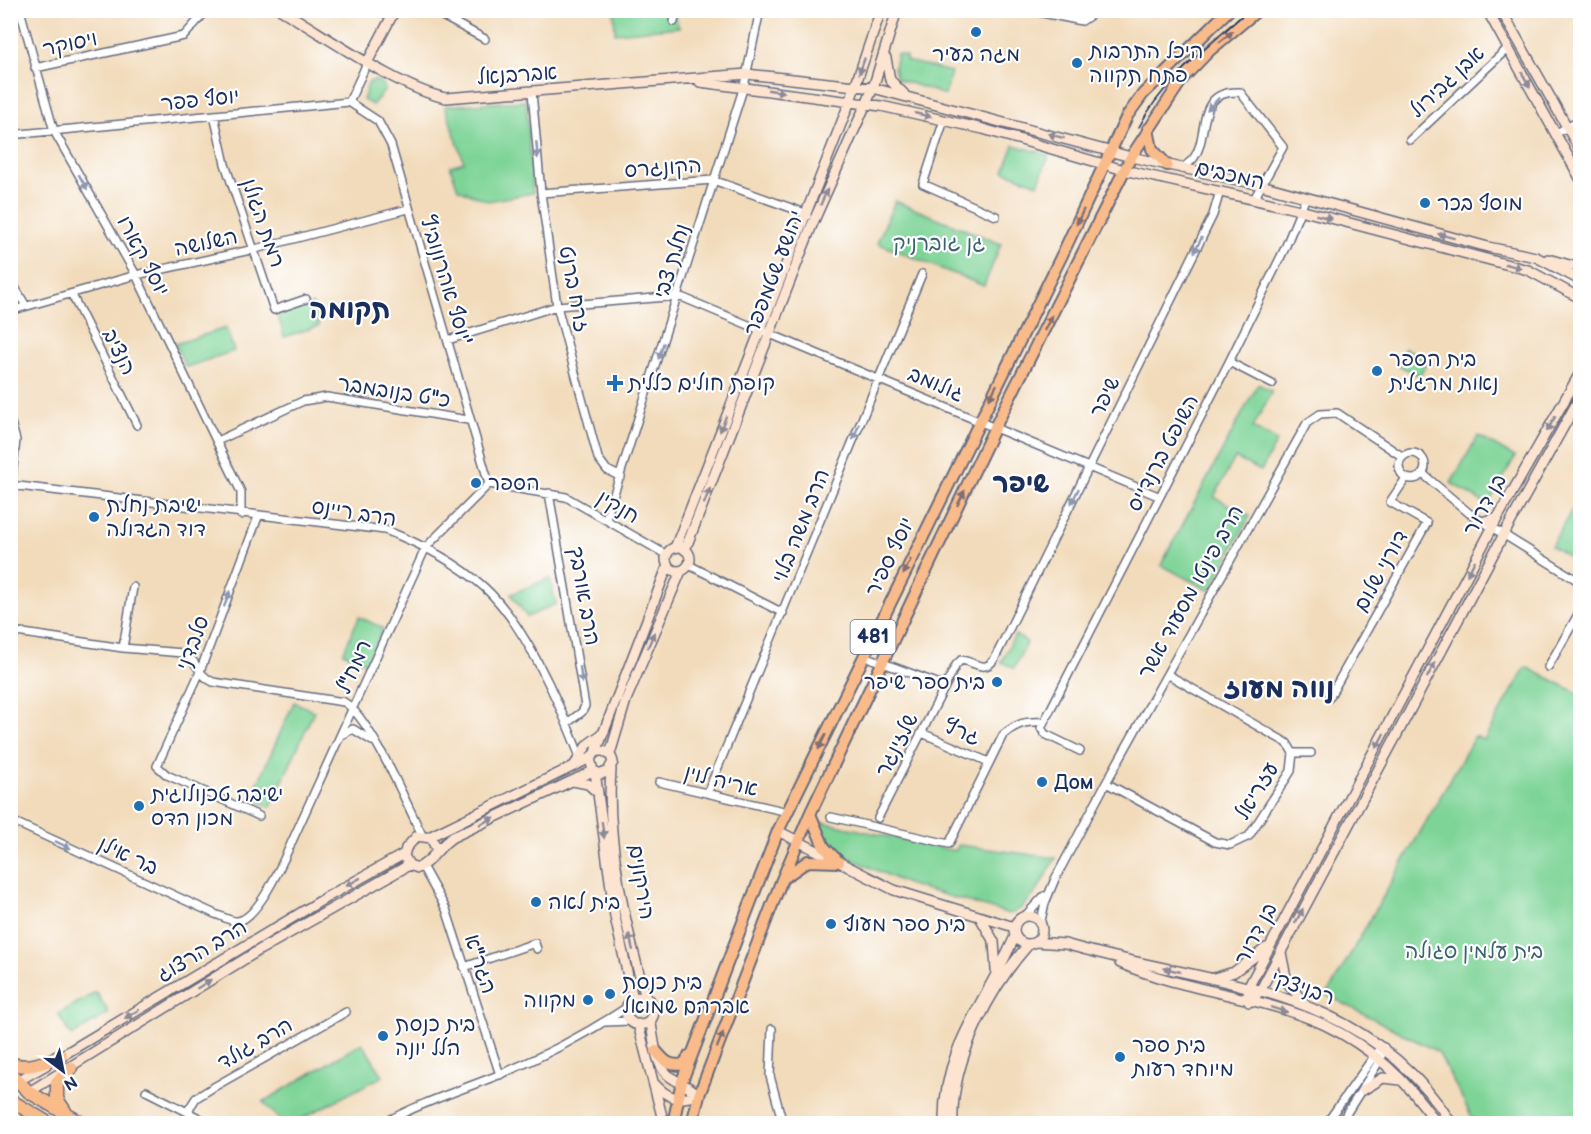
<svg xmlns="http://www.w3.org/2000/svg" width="1591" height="1134" font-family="'Balsamiq Sans','Playpen Sans Hebrew',sans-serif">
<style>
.green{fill:#7ed497;stroke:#4c827a;stroke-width:1.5}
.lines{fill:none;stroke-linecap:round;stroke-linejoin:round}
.street-casing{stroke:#666b7f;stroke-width:10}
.secondary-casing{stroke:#666b7f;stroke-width:12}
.primary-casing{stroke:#666b7f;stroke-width:14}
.highway-casing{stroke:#666b7f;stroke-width:15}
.street{stroke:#fff;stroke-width:7}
.secondary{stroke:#fde4d1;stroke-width:9}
.primary{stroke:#fabb8b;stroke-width:10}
.highway{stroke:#fabb8b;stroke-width:12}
.tram{stroke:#1b2f5e;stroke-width:1.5}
.oneway{fill:#7f6e72}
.oneway2{fill:#8c8a98}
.oneway3{fill:#8d97ae}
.poi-dot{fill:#1f6fb2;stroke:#fff;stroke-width:2}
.labels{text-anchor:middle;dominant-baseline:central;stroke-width:4.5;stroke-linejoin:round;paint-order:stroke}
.shield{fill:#fff;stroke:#5f6d8e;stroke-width:1.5}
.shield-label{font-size:20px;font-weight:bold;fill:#1b2f5e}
.street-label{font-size:21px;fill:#1b2f5e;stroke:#fff}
.poi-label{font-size:21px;fill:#1b2f5e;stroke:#fff;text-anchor:start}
.park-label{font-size:21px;fill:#39616f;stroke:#fff}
.district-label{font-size:27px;font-weight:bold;fill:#1b2f5e;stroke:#fff}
</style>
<rect width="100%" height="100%" fill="#fff"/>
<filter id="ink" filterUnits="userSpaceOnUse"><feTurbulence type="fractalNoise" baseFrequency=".0167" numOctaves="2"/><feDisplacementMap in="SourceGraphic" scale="12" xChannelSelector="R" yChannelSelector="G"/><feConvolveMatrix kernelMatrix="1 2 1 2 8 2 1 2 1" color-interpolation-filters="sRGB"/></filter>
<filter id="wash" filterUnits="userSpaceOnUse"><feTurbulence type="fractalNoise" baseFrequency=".008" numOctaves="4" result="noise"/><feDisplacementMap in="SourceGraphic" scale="24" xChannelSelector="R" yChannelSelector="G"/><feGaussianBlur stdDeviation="1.35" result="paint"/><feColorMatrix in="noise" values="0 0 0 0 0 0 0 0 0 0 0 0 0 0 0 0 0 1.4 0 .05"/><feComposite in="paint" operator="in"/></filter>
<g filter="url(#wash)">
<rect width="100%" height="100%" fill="#f2dbbb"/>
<path class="green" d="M614 11H673L679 27 615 33Z
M897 54 906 56V61L951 72 945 95 897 79 894 68Z
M375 80 384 85 385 90 372 105 363 100 369 82Z
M526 101 533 193 488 201 458 189 450 166 464 162 445 106Z
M1014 145 1049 155 1038 184 1004 171Z
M895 201 1001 244 984 286 877 243Z
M313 304 319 326 284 337 278 315Z
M226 328 234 351 186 367 175 344Z
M1405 348 1428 361 1419 376 1396 364Z
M1258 384 1272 391 1253 428 1277 441 1261 471 1235 458 1214 497 1250 516 1210 591 1161 565Z
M1478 436 1515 457 1488 505 1451 483Z
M1580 496V564L1551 546Z
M550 578 556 604 527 617 511 594Z
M359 617 383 628 367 663 343 653Z
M1015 635 1027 642 1014 668 1001 662Z
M1526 667 1578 693 1580 690V1123H1475L1438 1052 1327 995 1475 736 1484 740Z
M294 702 314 711 271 807 251 798Z
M822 822 955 851 959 845 1056 858C1045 876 1031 909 1009 914L907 884 831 850 822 834Z
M96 992 109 1013 71 1036 58 1014Z
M362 1043 383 1076 293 1123H283L263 1102Z"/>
</g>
<g filter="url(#ink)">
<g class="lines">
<g class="street-casing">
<path id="street" d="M20 10 54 131 136 275 241 492V515
M431 10 485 39
M1028 10 1082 21 1098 10
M674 22 676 10
M35 68 184 36 207 10
M532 92 541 193 557 306 598 458 607 470 621 477
M349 102 378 121 391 145 489 484
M214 115 225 164 274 310 306 299
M944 120 923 184 996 216
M1557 133 1580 119
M10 135 349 102 368 61
M1410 140 1508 48
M1182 169C1185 166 1190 162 1193 159 1211 136 1193 90 1240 92L1283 147 1254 199
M541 193 713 180 805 213 807 216
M10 279 26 306
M72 295 137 425
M10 311 136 275 255 249 408 209
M448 340 557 306 679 296 1158 496
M1229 362 1272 384
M10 419 16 440 10 495
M217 441 303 401 327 397 468 420
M1399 466a13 13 0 1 1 26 0a13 13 0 1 1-26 0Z
M1423 474 1469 513 1580 582
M10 485 385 530C419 543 456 562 484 587 525 624 560 705 580 757
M549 493 585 706 582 712 567 723
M258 517 199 674 157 766 167 775 259 816
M606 519 744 86 760 10
M689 565 783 613
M10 631 123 648 183 653C197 659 197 675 213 682L344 702C370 717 407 805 422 835
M123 648 133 587
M864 656 945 686
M1548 667 1580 611
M1329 698 1427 523 1390 502 1406 478
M1044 722 1041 728 1045 734 1080 751
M922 733 989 762
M343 734 353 729 372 741
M1293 753H1311
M659 782 788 812
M1106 783 1215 842 1230 845 1249 836 1291 771 1293 753 1287 743 1167 674
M709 789 922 274
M831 817 949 844 1003 735C1017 723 1026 721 1044 722L1229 362 1285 248 1306 197
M878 818 956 665 961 660C976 662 985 674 995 658L1213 215 1220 191
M10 820 215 914C222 916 231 922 238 921 256 918 277 874 284 859L426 547 489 484 566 497 667 555
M422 866 446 909 500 1075
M1024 917 1044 896
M1040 925 1045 903 1055 879 1106 783 1307 423 1320 414 1337 413 1403 457
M464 967 535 943 537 949
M606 1022 630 1021
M772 1029 770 1076 783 1124
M146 1091 211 1124
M187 1112 196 1098 212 1088 346 1012
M382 1124C418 1104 458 1091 496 1076 541 1058 586 1034 626 1008
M1326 1124 1377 1052
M1340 1124 1380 1060 1384 1047"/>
</g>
<g class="secondary-casing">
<path id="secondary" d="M281 10C326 36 398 88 446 98L747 74 873 88 1131 157 1261 185 1488 247 1536 257 1580 280
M1487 10 1580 178
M1501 10 1580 150
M886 58 890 80 904 94
M368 61 395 10
M700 82 881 106 983 129 1124 170 1300 210 1528 270 1580 298
M1548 259 1580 268
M1482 522 1498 517
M666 559a12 12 0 1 1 24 0a12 12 0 1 1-24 0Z
M675 548 850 101 881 10
M685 550 812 225 873 88 897 10
M596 752C604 749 611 753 613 762L608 771 602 774 593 771 590 758 596 752 668 565
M610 754 626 700 681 571
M574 766 587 745 602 734
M611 769C606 840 626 930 646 998
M595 772 615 917 633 999
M573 781 588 784 598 793
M778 831 894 890 1014 927
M429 837 590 758
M437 850 431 838 417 836 406 848 404 856 409 865 418 868C434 860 438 846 453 837L593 771
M1014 930a14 14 0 1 1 28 0a14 14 0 1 1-28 0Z
M980 917 994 942 996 970
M1035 942 1065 944C1211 987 1361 981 1452 1124
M1281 953 1287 982 1305 1004
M1120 963C1185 992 1260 995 1325 1025 1371 1047 1409 1082 1437 1124
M1211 979 1234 972 1266 948
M626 1011a14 14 0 1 1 28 0a14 14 0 1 1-28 0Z
M1249 1002 1248 988 1258 969 1498 517 1580 373
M1249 1002 1260 991 1503 536 1580 397
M650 1019C654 1036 654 1062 667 1074 676 1083 689 1085 699 1095 678 1101 667 1099 653 1082
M638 1024 664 1124
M58 1058 327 897 404 854
M18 1081 46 1065
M1363 1090 1383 1078 1401 1080
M29 1092 261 949 409 865
M944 1124C942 1048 987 1001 1015 936
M953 1124C950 1063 989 989 1029 944"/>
</g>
<g class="primary-casing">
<path id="primary" d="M1148 129 1152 149 1167 165
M810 814 824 847 839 862
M785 877 808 861 839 862
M656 1051C665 1062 670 1067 684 1064L689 1056
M673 1124 682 1081 778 831 1063 253 1127 116 1143 94 1229 10
M692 1124 699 1095 781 882 810 814 995 427 1131 157 1183 78 1209 51 1258 10"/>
</g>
<g class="highway-casing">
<path id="highway" d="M10 1063C27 1070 45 1062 61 1056
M10 1073 29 1092 83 1124
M10 1100 50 1124
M65 1111 57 1099V1082L71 1068"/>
</g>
<use href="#street" class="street"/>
<use href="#secondary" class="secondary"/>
<use href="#primary" class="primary"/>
<use href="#highway" class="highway"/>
<path class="tram" d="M1139 127C1163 80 1210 46 1248 10"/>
</g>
<defs><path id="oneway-solid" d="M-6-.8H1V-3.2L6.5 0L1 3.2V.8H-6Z" transform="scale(1.5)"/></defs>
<g class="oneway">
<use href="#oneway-solid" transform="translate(1226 37) rotate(-39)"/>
<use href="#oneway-solid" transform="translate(1080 217) rotate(115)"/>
<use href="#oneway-solid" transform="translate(1048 323) rotate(-63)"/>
<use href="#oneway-solid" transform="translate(993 392) rotate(117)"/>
<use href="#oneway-solid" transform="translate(961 498) rotate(-64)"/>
<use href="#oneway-solid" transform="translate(907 567) rotate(116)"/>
<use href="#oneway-solid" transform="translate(822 742) rotate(116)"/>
<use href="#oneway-solid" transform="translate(720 1040) rotate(-69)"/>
</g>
<g class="oneway2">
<use href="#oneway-solid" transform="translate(862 66) rotate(109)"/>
<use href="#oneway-solid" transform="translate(1526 80) rotate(60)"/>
<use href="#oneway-solid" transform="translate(776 91) rotate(8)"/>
<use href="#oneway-solid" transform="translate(923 115) rotate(13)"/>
<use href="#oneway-solid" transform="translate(1056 136) rotate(-165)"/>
<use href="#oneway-solid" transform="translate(824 197) rotate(-66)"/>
<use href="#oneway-solid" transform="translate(1324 217) rotate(15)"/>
<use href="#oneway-solid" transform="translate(1446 236) rotate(-165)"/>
<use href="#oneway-solid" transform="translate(1513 266) rotate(15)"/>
<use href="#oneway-solid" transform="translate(723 424) rotate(111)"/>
<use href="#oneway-solid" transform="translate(1551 424) rotate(120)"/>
<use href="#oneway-solid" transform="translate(707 496) rotate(-69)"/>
<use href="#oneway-solid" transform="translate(1471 568) rotate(118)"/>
<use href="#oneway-solid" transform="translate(651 640) rotate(-67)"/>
<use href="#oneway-solid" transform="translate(1431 670) rotate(-62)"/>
<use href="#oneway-solid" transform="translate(1380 741) rotate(118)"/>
<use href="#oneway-solid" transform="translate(487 821) rotate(-26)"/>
<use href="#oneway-solid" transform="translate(603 830) rotate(82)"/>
<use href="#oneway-solid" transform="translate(353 882) rotate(151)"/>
<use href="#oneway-solid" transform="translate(1299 916) rotate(-62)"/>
<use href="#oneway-solid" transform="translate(631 942) rotate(-103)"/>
<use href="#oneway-solid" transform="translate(1172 970) rotate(-167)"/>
<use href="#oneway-solid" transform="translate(204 984) rotate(-32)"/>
<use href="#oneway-solid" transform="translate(1279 1010) rotate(18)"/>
<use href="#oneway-solid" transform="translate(132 1014) rotate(149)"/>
</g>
<g class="oneway3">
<use href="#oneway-solid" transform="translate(1213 104) rotate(134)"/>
<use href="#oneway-solid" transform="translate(537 150) rotate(85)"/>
<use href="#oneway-solid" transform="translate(83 182) rotate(60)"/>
<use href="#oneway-solid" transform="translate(1198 245) rotate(116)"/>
<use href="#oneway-solid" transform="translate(661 351) rotate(108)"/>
<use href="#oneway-solid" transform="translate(856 432) rotate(112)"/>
<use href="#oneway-solid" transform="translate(1075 496) rotate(116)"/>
<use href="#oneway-solid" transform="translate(227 599) rotate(-70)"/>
<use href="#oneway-solid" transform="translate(581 675) rotate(83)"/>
<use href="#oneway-solid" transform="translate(63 845) rotate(25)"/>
</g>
</g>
<g class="poi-dot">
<circle cx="976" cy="32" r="6"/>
<circle cx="1077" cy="63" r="6"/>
<circle cx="1425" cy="203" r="6"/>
<circle cx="1377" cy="371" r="6"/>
<path d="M612 374h6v6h6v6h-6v6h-6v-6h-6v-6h6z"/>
<circle cx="476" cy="483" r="6"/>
<circle cx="94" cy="517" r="6"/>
<circle cx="997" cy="682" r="6"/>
<circle cx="1042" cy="782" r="6"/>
<circle cx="139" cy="806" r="6"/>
<circle cx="536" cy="902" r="6"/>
<circle cx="831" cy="924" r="6"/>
<circle cx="610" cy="994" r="6"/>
<circle cx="588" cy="1000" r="6"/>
<circle cx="383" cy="1036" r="6"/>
<circle cx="1120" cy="1057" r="6"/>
</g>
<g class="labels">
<rect class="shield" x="850.5" y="620" width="45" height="34" rx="4.5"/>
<g class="shield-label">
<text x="873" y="637">481</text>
</g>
<g class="street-label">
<text transform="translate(70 44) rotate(-12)">ויסוקר</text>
<text transform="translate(517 75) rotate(-4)">אברבנאל</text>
<text transform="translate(1447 82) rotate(-43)">אבן גבירול</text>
<text transform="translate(200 100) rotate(-6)">יוסף פפר</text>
<text transform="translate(663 168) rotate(-4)">הקונגרס</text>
<text transform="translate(1230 175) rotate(13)">המכבים</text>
<text transform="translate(263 223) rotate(71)">רמת הגולן</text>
<text transform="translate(206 243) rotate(-12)">השלושה</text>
<text transform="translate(143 256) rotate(62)">יוסף קארו</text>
<text transform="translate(672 261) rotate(-73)">נחלת צבי</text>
<text transform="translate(774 273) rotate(-69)">יהושע שטמפפר</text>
<text transform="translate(446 280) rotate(73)">יוסף אהרונוביץ'</text>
<text transform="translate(574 289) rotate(79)">זרח ברנט</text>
<text transform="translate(119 352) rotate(63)">הנציב</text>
<text transform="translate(936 384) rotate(23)">גולומב</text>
<text transform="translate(394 392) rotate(9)">כ"ט בנובמבר</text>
<text transform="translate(1105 397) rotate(-64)">שיפר</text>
<text transform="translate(1163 453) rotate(-62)">השופט ברנדייס</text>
<text transform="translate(1485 505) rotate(-61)">בן דרור</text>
<text transform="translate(618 507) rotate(30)">חנקין</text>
<text transform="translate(354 513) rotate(9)">הרב ריינס</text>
<text transform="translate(801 526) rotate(-68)">הרב משה בלוי</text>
<text transform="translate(890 557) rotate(-64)">יוסף ספיר</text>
<text transform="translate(1381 571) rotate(-61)">דורני שלום</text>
<text transform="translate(1191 592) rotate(-61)">הרב פינטו מסעוד אשר</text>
<text transform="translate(584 596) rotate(80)">הרב אורבך</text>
<text transform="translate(193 643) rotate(-69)">סלבדני</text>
<text transform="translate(354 667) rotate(-66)">רמח"ל</text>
<text transform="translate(962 732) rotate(23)">גרץ</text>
<text transform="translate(897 745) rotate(-63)">שלזינגר</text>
<text transform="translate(721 781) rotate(14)">אריה לוין</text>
<text transform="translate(1257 791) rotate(-59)">עזריאל</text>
<text transform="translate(128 856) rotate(25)">בר אילן</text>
<text transform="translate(641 882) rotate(81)">הירקונים</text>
<text transform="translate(1256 934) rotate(-62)">בן דרור</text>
<text transform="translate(202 951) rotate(-31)">הרב הרצוג</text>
<text transform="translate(480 964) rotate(72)">הגר"א</text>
<text transform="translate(1303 988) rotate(19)">רבניצקי</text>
<text transform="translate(255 1044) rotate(-30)">הרב גולד</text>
</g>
<g class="poi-label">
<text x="1089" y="51">היכל התרבות<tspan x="1089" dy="24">פתח תקווה</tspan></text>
<text x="976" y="54" text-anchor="middle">מגה בעיר</text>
<text x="1437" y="203">מוסף בכר</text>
<text x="1389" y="359">בית הספר<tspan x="1389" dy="24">נאות מרגלית</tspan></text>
<text x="628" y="383">קופת חולים כללית</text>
<text x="488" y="483">הספר</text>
<text x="106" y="505">ישיבת נחלת<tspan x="106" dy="24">דוד הגדולה</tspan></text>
<text x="985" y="682" text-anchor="end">בית ספר שיפר</text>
<text x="1054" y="782">Дом</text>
<text x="151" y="794">ישיבה טכנולוגית<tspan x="151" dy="24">מכון הדס</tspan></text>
<text x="548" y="902">בית לאה</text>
<text x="843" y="924">בית ספר מעוף</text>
<text x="622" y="982">בית כנסת<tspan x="622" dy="24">אברהם שמואל</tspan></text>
<text x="576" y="1000" text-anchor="end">מקווה</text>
<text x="395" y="1024">בית כנסת<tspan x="395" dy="24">הלל יונה</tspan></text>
<text x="1132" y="1045">בית ספר<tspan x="1132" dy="24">מיוחד רעות</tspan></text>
</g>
<g class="park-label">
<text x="939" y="243">גן גוברניק</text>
<text x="1474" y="951">בית עלמין סגולה</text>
</g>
<g class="district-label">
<text x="350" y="310">תקומה</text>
<text x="1021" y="484">שיפר</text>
<text x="1279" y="689">נווה מעוז</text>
</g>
</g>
<rect width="1591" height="1134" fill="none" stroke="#fff" stroke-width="36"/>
<g transform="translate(63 1071) rotate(148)" stroke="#ffffff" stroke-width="4.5" paint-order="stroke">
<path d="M0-4.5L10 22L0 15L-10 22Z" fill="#1b2f5e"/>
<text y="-9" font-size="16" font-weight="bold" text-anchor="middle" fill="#1b2f5e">N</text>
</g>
</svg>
